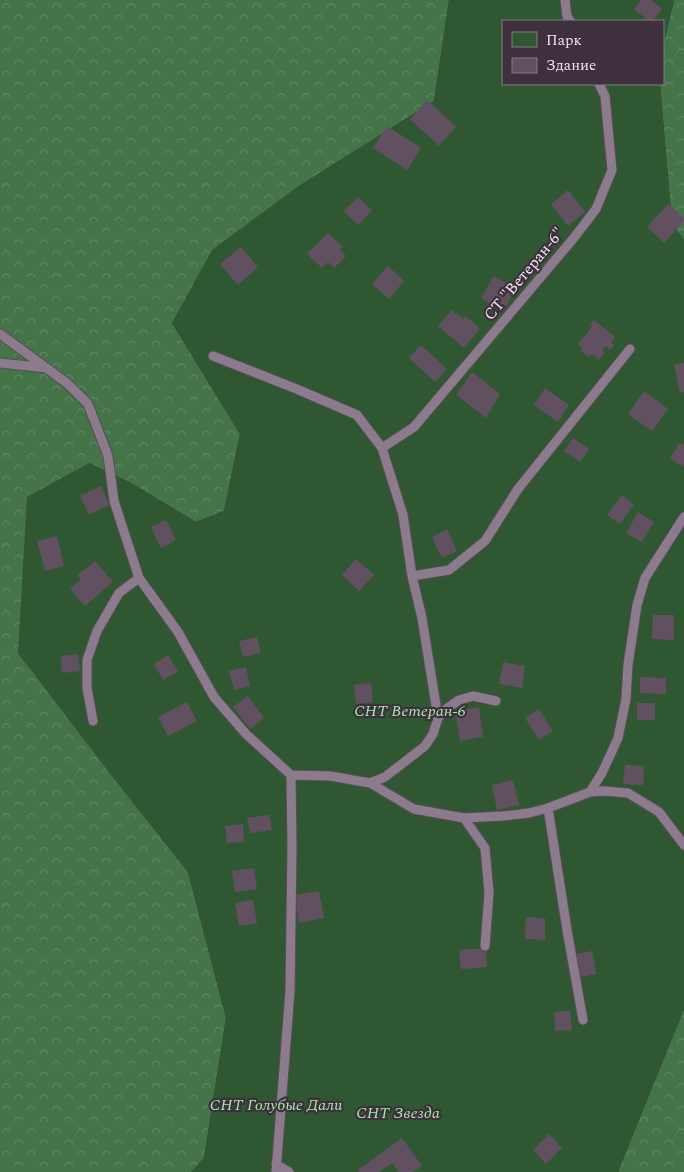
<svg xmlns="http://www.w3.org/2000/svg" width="684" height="1172" font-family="Spectral,serif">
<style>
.forest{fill:url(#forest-crowns)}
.green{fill:#2f5832}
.building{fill:#615160}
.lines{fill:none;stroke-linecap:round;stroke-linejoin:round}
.lane-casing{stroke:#594d59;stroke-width:11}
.lane{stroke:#8c7b8c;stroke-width:9}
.labels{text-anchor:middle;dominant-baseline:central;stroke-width:4.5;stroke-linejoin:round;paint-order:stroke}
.street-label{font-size:16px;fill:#eee4ee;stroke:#3f303e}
.park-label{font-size:16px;font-style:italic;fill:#a2eaa6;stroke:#3f303e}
</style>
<defs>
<pattern id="forest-crowns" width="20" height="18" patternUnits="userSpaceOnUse" patternTransform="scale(1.25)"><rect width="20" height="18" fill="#447448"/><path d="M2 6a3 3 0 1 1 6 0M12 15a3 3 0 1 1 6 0" fill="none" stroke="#5f8863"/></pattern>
</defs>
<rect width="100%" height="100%" fill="#3f303e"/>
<path class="forest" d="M0 0H449L434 101 296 188 172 323 240 434 224 511 196 522 131 483 89 463 18 653 113 777 188 872 226 1018 204 1158 191 1172H0Z
M674 0H684V240L672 224 660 84H663V47Z
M684 1009V1172H618L619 1169Z"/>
<path class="green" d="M449 0H674L663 47V21H503V84H660L672 224 684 240V1009L618 1172H191L204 1158 226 1018 188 872 113 777 18 653 27 497 89 463 131 483 196 522 224 511 240 434 172 323 212 250 296 188 434 101Z"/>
<path class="building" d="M641 0H651L662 9 652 21H649L634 9Z
M427 100 456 127 439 146 410 119Z
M387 126 421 148 407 170 373 148Z
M568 190 585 212 568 226 551 204Z
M358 197 372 210 358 225 344 211Z
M668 204 684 218V221L664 243 647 227Z
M328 233 343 247 340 250 346 256 334 268 328 262 322 268 307 254Z
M241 247 258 267 238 285 220 264Z
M388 266 404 281 389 299 372 284Z
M494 276 516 289 503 311 481 298Z
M452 310 463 319 466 316 480 329 464 348 438 326Z
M594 320 615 337 611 342 614 345 610 350 606 346 602 350 605 353 599 359 592 354 589 357 581 351 583 348 578 344 592 327 590 325Z
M421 345 447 369 435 382 409 358Z
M684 363V392L680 393 674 365Z
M472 372 500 394 486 418 456 395Z
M545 388 569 405 558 422 534 405Z
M644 391 668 409 652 431 628 414Z
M573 438 589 449 580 462 564 451Z
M679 443 684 446V467L670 459Z
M101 486 109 505 89 515 80 496Z
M622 495 634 504 620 524 607 515Z
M638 512 654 522 642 542 626 533Z
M166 520 176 540 161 548 151 527Z
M447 529 457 551 442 558 432 537Z
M57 536 64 566 45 571 37 541Z
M356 559 374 575 359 591 342 575Z
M95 561 113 582 85 606 70 589 81 579 78 575Z
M653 615H674V640L652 639Z
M257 637 261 653 243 657 239 641Z
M78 654 80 671 62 673 61 656Z
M168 655 178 672 163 680 154 664Z
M503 662 525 666 522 688 499 684Z
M246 667 250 686 234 690 229 671Z
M640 677 666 678V694L640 693Z
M371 683 373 702 356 704 354 685Z
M248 696 264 718 250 729 233 707Z
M187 702 197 721 168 736 158 717Z
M637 703H655V720H637Z
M479 707 483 737 460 741 455 711Z
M539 709 553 731 539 740 525 718Z
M625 765 644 766 643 785 623 784Z
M513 780 519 805 497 810 492 785Z
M269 815 272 830 250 833 247 818Z
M243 824 244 842 227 843 225 826Z
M254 868 257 889 235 892 232 871Z
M319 891 324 918 299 923 295 895Z
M253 900 257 923 239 926 235 903Z
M526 917 545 918V940L525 939Z
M486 948 487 967 461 969 459 950Z
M592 951 596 974 579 977 575 954Z
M570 1011 572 1030 555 1031 554 1012Z
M549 1134 562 1148 546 1164 533 1150Z
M402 1138 422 1166 413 1172H399L392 1163 379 1172H359L358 1170Z"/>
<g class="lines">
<g class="lane-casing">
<path id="lane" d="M565 0 567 16 570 21
M0 334 68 384 88 404 108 456 114 501 139 578 178 632 214 697 246 734 291 775 292 847 290 991 276 1172
M213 356 299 390 357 415 382 448 403 515 412 576 422 618 438 718
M0 363 47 368
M382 448 414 427 573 239 596 209 612 170 605 96 599 84
M412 576 449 570 485 541 518 489 630 349
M93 721 87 688V660L97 631 119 593 139 578
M291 775 330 776 370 783 414 809 464 818 503 816 529 813 548 808 590 792 604 791 628 793 659 812 684 845
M370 783 385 777 425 746 433 734 438 718 445 710 459 700 473 696 496 701
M590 792 602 773 618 738 626 699 628 665 637 605 645 578 684 517
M548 808 567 930 583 1020
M464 818 485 848 489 893 485 946
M276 1164 289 1172"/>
</g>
<use href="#lane" class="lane"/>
</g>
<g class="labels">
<g class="street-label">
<text transform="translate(524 274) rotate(-50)">СТ "Ветеран-6"</text>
</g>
<g class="park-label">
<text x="410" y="711">СНТ Ветеран-6</text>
<text x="276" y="1105">СНТ Голубые Дали</text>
<text x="398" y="1113">СНТ Звезда</text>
</g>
</g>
<rect x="502" y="20" width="162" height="65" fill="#3f303e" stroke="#857884"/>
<rect x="512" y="32" width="25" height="15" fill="#2f5832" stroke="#857884"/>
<text x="546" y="45" font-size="15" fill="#eee4ee">Парк</text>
<rect x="512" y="58" width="25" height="15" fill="#615160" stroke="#857884"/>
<text x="546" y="70" font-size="15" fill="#eee4ee">Здание</text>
</svg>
